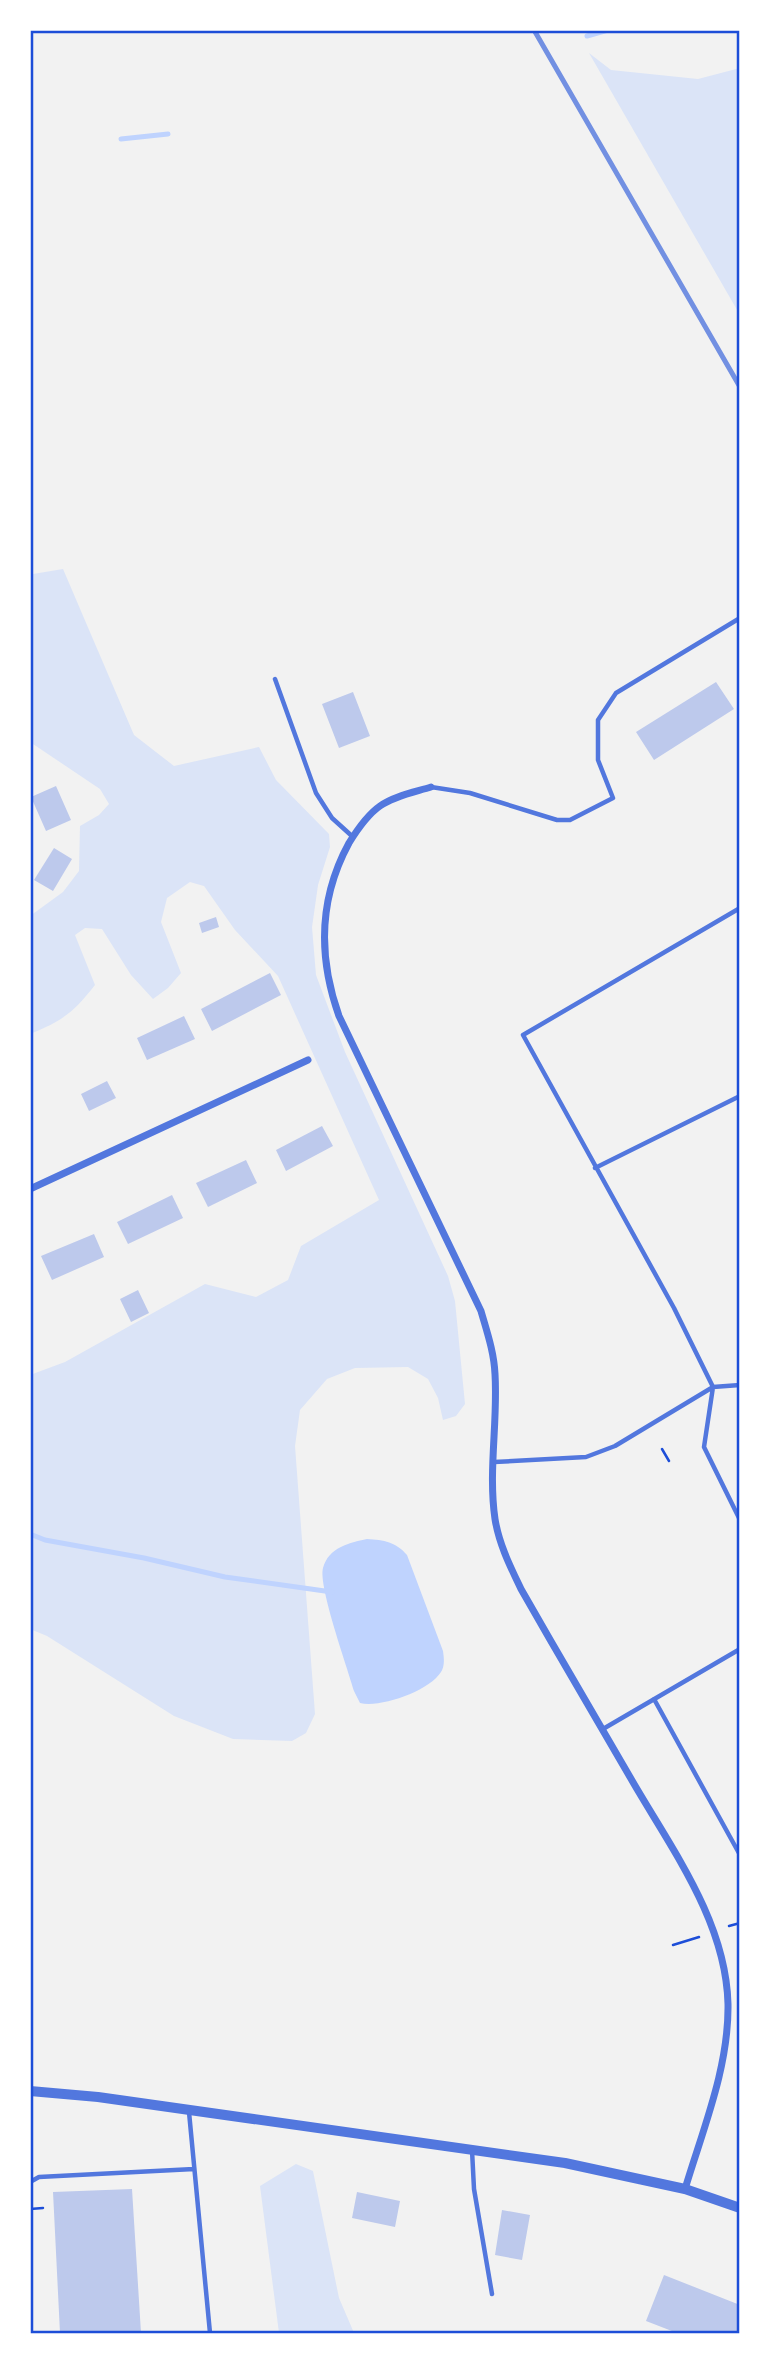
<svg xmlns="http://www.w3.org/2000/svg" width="770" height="2363" font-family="'Space Grotesk',sans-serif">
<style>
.green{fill:#dbe4f7}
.water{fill:#bfd3fe}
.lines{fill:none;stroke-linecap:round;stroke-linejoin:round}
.stream{stroke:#bfd3fe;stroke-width:5}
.building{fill:#bdc9ec}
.path{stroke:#1d4ed8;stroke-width:2.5}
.service{stroke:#5277de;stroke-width:4.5}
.minor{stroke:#5277de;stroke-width:7}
.tertiary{stroke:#5277de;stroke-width:10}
.rail{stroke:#7290e2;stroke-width:5}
.neatline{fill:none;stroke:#1d4ed8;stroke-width:2.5}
</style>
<rect width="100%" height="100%" fill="#f2f2f2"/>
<path class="green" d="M589 53 611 70 698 79 740 68V315Z
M30 569 33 574 63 569 134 735 174 766 259 747 276 780 329 834 330 847 318 885 312 927 316 975 345 1052 448 1276 455 1301 465 1404 456 1416 443 1420 438 1398 428 1379 408 1367 355 1368 327 1379 300 1410 295 1446 315 1714 306 1733 292 1741 233 1739 174 1716 47 1636 30 1629V1375L65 1362 205 1284 256 1297 288 1280 301 1246 379 1200 278 976 235 930 204 886 190 882 167 898 161 922 181 973 168 988 153 999 131 975 102 929 85 928 75 935 95 985C73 1013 62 1021 30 1034V916L63 892 79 871 80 826 99 815 109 804 100 789 30 742Z
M296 2164 313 2171 339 2298 354 2333H279L260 2186Z"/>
<path class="water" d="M367 1539C384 1540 396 1542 407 1555L443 1651C444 1658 445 1666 441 1672 429 1691 381 1708 360 1703L354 1691C348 1669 318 1586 323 1568 329 1547 349 1543 367 1539Z"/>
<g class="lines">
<path class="stream" d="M587 36 608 30
M121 139 168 134
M30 1534 45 1540 144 1558 225 1577 332 1592"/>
</g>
<path class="building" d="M716 682 734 709 654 760 636 732Z
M353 692 370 736 339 748 322 704Z
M56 786 71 820 46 831 31 797Z
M54 848 72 859 53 891 34 880Z
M216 917 219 927 202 933 199 923Z
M270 973 281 995 212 1031 201 1009Z
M184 1016 195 1039 147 1060 137 1038Z
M107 1081 116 1098 89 1111 81 1094Z
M322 1126 333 1146 286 1171 276 1150Z
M246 1160 257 1183 208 1207 196 1183Z
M172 1195 183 1218 128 1244 117 1222Z
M94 1234 104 1257 52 1280 41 1256Z
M138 1290 149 1313 131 1322 120 1299Z
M132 2189 141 2333H60L53 2192Z
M357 2192 400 2201 395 2227 352 2218Z
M502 2210 530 2215 522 2260 495 2255Z
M664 2275 740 2305V2333H677L646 2321Z"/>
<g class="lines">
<path class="path" d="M662 1449 669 1461
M729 1926 740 1923
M673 1945 699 1937
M30 2209 43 2208"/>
<path class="service" d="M275 679 316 793 332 818 353 837
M431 787 470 793 557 820H570L613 798 598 760V720L616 693 740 618
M740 908 523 1035 674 1308 713 1387 704 1447 740 1520
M595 1168 740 1096
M494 1462 586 1457 615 1446 713 1387 740 1385
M654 1699 740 1855
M603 1729 740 1649
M189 2112 210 2333
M472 2150 474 2189 492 2294
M30 2182 39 2177 194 2169"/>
<path class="minor" d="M431 787C415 792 394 796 380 806 367 815 357 830 349 843 319 898 318 957 339 1016L481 1311C487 1332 494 1352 495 1374 498 1422 488 1471 495 1519 499 1544 510 1566 521 1589 557 1652 594 1715 630 1777 670 1847 726 1920 728 2004 729 2067 703 2129 685 2189
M30 1189 308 1060"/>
<path class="tertiary" d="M30 2091 98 2097 565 2163 685 2189 740 2208"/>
<path class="rail" d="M534 30 740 387"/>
</g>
<rect width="770" height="2363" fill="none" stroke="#ffffff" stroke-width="63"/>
<rect x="32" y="32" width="706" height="2300" class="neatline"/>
</svg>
